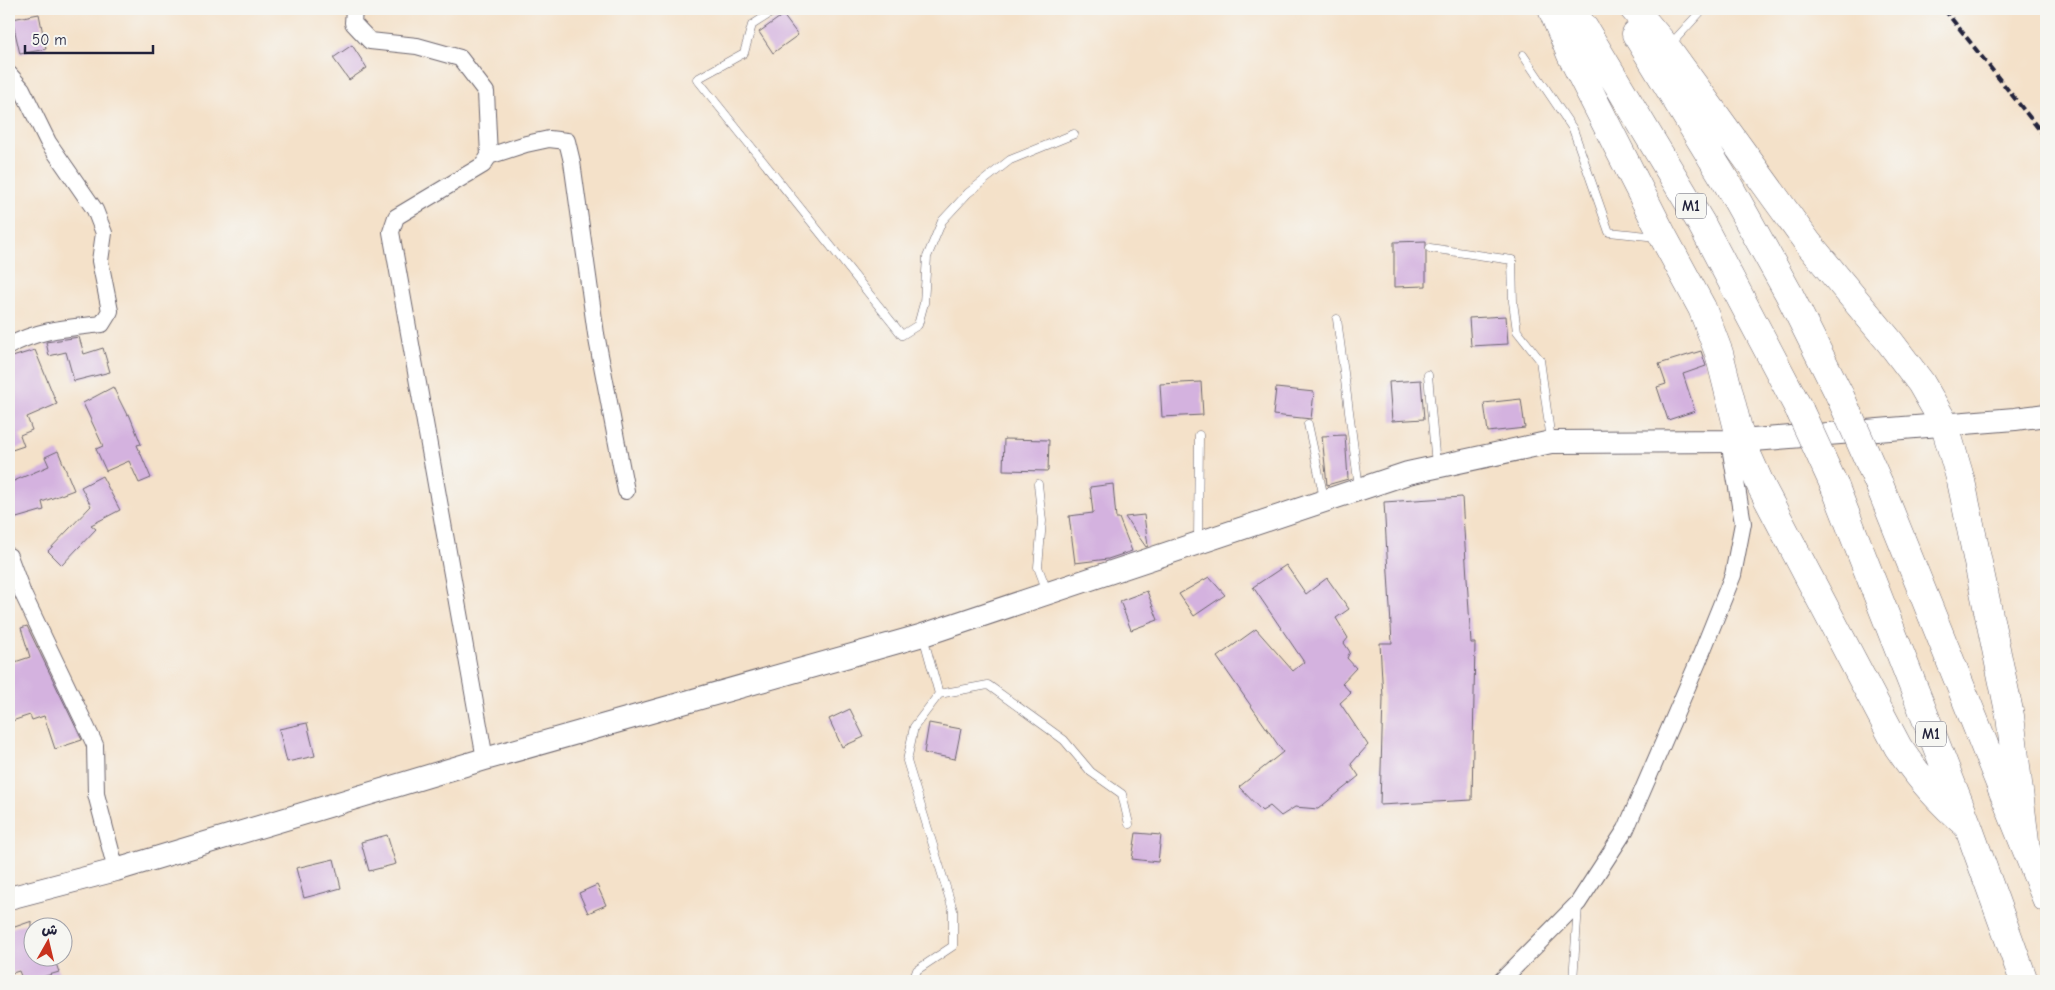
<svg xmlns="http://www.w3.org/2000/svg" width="2055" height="990" font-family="'Comic Neue','Playpen Sans Arabic',sans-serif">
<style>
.building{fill:#d4b2df}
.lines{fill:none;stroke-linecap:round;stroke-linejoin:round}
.lane-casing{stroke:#6c656d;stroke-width:9}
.street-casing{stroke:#6c656d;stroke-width:18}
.secondary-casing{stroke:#6c656d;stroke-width:24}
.highway-casing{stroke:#6c656d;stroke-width:29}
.lane{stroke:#fff;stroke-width:8}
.street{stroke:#fff;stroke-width:16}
.secondary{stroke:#fff;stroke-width:22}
.highway{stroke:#fff;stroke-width:28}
.rail{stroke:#22223b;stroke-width:4;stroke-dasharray:8 4;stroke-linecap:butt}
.highway-bridge-casing{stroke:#6c656d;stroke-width:29;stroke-linecap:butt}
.highway-bridge{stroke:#fff;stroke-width:28}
.labels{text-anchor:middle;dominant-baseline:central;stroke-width:4.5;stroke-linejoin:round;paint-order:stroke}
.shield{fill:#f6f6f2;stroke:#626272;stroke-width:1}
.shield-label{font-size:15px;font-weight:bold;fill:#22223b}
</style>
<rect width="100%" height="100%" fill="#f6f6f2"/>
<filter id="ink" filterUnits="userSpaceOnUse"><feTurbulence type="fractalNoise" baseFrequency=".02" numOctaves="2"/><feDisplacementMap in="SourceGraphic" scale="10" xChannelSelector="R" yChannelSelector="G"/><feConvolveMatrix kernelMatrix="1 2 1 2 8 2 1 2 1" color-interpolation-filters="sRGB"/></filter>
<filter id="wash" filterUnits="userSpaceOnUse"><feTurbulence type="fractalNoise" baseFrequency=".0096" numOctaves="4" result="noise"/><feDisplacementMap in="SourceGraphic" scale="20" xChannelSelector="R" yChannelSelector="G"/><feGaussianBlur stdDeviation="1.12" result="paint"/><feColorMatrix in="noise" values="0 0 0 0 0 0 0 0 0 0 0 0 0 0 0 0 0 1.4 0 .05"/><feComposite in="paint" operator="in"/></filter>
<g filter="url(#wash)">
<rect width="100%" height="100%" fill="#f4e1c9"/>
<g id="blocks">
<path class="building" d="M39 14 46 49 20 54 12 19Z
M783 15 798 35 773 53 759 32Z
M352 45 367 68 349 80 333 58Z
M1426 241V286L1394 287V242Z
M1506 316 1508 344 1471 346 1469 318Z
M79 337 84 354 103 348 110 372 74 381 66 352 49 356 46 342Z
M35 350 57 404 27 417 32 430 20 435 24 446 9 451V358Z
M1701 351 1706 366 1683 374 1695 411 1668 420 1657 387 1666 384 1659 364Z
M1421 380 1424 419 1392 421 1389 382Z
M1201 382 1203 415 1162 417 1160 384Z
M113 387 127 415 129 414 141 444 137 445 151 478 139 483 129 461 106 471 96 449 103 446 83 403Z
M1276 388 1314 392 1311 419 1273 415Z
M1521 399 1525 428 1488 432 1484 403Z
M1345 435 1348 479 1327 485 1322 436Z
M1004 439 1049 440 1048 471 1003 470Z
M58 451 74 490 42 502 44 510 13 519 9 504V483L49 466 45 457Z
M102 476 120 510 91 525 96 529 62 565 48 551 91 506 81 487Z
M1113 484 1116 518H1119L1132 551 1108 559 1075 563 1069 516 1093 513 1090 487Z
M1462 497 1471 643H1475L1472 800 1380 805 1383 698 1380 643H1392L1384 502Z
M1144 515 1148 546 1146 547 1125 517Z
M1286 565 1306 594 1327 578 1349 609 1336 618 1348 638 1344 643 1350 652 1347 658 1356 668 1342 683 1351 693 1340 703 1368 745 1351 764 1359 776 1318 809 1295 807 1281 816 1270 806 1262 811 1239 787 1283 752 1217 657 1256 629 1293 671 1304 662 1253 587Z
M1209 577 1225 595 1194 616 1179 594Z
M1147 591 1158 620 1131 630 1120 601Z
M27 626 82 740 55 749 44 716 32 720 30 715 9 722V664L30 657 21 628Z
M850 709 864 737 842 747 829 719Z
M307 723 315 756 287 762 279 729Z
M929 723 961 729 955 759 924 753Z
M1136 833 1161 835 1158 862 1132 859Z
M387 835 396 864 369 871 361 842Z
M334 859 341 888 304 898 296 868Z
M597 885 606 905 588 913 579 893Z
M32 921V958H54L59 972 29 981H23L19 971 9 974V929Z"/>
</g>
</g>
<g filter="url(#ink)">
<use href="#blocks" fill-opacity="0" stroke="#6c656d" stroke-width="1"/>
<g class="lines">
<g class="lane-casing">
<path id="lane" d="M777 9 752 25 744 53 697 79 902 335 918 325 924 303 927 257 942 221 968 193 1010 160 1074 134
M1670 45 1703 9
M1523 55 1573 129 1609 232 1657 237
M1430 248 1512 260 1513 302 1517 331 1540 360 1551 440
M1337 319 1359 488
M1428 375 1436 465
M1308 424 1324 498
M1038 484 1042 521 1038 567 1047 591
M1198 540 1199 435
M939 694 988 685 1064 740 1091 772 1122 794 1129 824
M913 981 917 970 953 946V910L907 761 914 727 939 694 923 636
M1573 981 1578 905"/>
</g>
<g class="street-casing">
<path id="street" d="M354 9 353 23 370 41 417 46 460 58 486 92 489 156
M9 74 22 89 48 142 95 210 104 233 100 261 110 311 102 324C68 328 39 329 9 346
M9 556 23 594 95 745 96 794 116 870
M485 759 391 232 396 217 483 165 489 156 526 144 549 139 567 141 572 162 596 334 626 491
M1501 981 1578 903 1626 829 1698 662 1733 575 1743 523 1729 441"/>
</g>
<g class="secondary-casing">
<path id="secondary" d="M9 898 116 870 485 759 923 635 1408 473 1551 442 1741 441 2015 419 2046 415"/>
</g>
<g class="highway-casing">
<path id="highway" d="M1552 9 1571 55 1664 238 1702 308 1719 353 1741 441 1762 488 1898 747C1918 777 1941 803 1968 826
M1570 9 1584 28 1701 223 1800 411
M1634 9 1667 48 1808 243 1890 342 1921 383 1944 423 1961 481 2010 716 2025 842
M1636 34 1730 188 1789 294 1840 396
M1879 484 2046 898
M1835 487 1968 826 2024 981"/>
</g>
<use href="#lane" class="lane"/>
<use href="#street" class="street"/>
<use href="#secondary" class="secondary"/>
<use href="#highway" class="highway"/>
<path class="rail" d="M1944 9 2046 138"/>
<g class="highway-bridge-casing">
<path id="highway-bridge" d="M1840 396 1879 484
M1800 411 1835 487"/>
</g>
<use href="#highway-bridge" class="highway-bridge"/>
</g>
</g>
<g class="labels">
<g class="shield">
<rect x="1676" y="193.5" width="30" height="25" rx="4"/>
<rect x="1916" y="721.5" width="30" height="25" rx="4"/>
</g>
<g class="shield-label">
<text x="1691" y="206">M1</text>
<text x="1931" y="734">M1</text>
</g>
</g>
<rect width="2055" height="990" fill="none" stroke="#f6f6f2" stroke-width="30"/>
<g transform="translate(48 942) rotate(8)"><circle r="24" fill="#f6f6f2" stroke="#a1a1a9"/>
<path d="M0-4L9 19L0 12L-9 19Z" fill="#c8321e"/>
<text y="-8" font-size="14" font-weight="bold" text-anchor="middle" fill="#22223b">ش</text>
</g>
<path d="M25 45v8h128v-8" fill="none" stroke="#22223b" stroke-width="2.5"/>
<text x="32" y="45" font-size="15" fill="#22223b" stroke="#f6f6f2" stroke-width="4" paint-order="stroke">50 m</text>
</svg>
